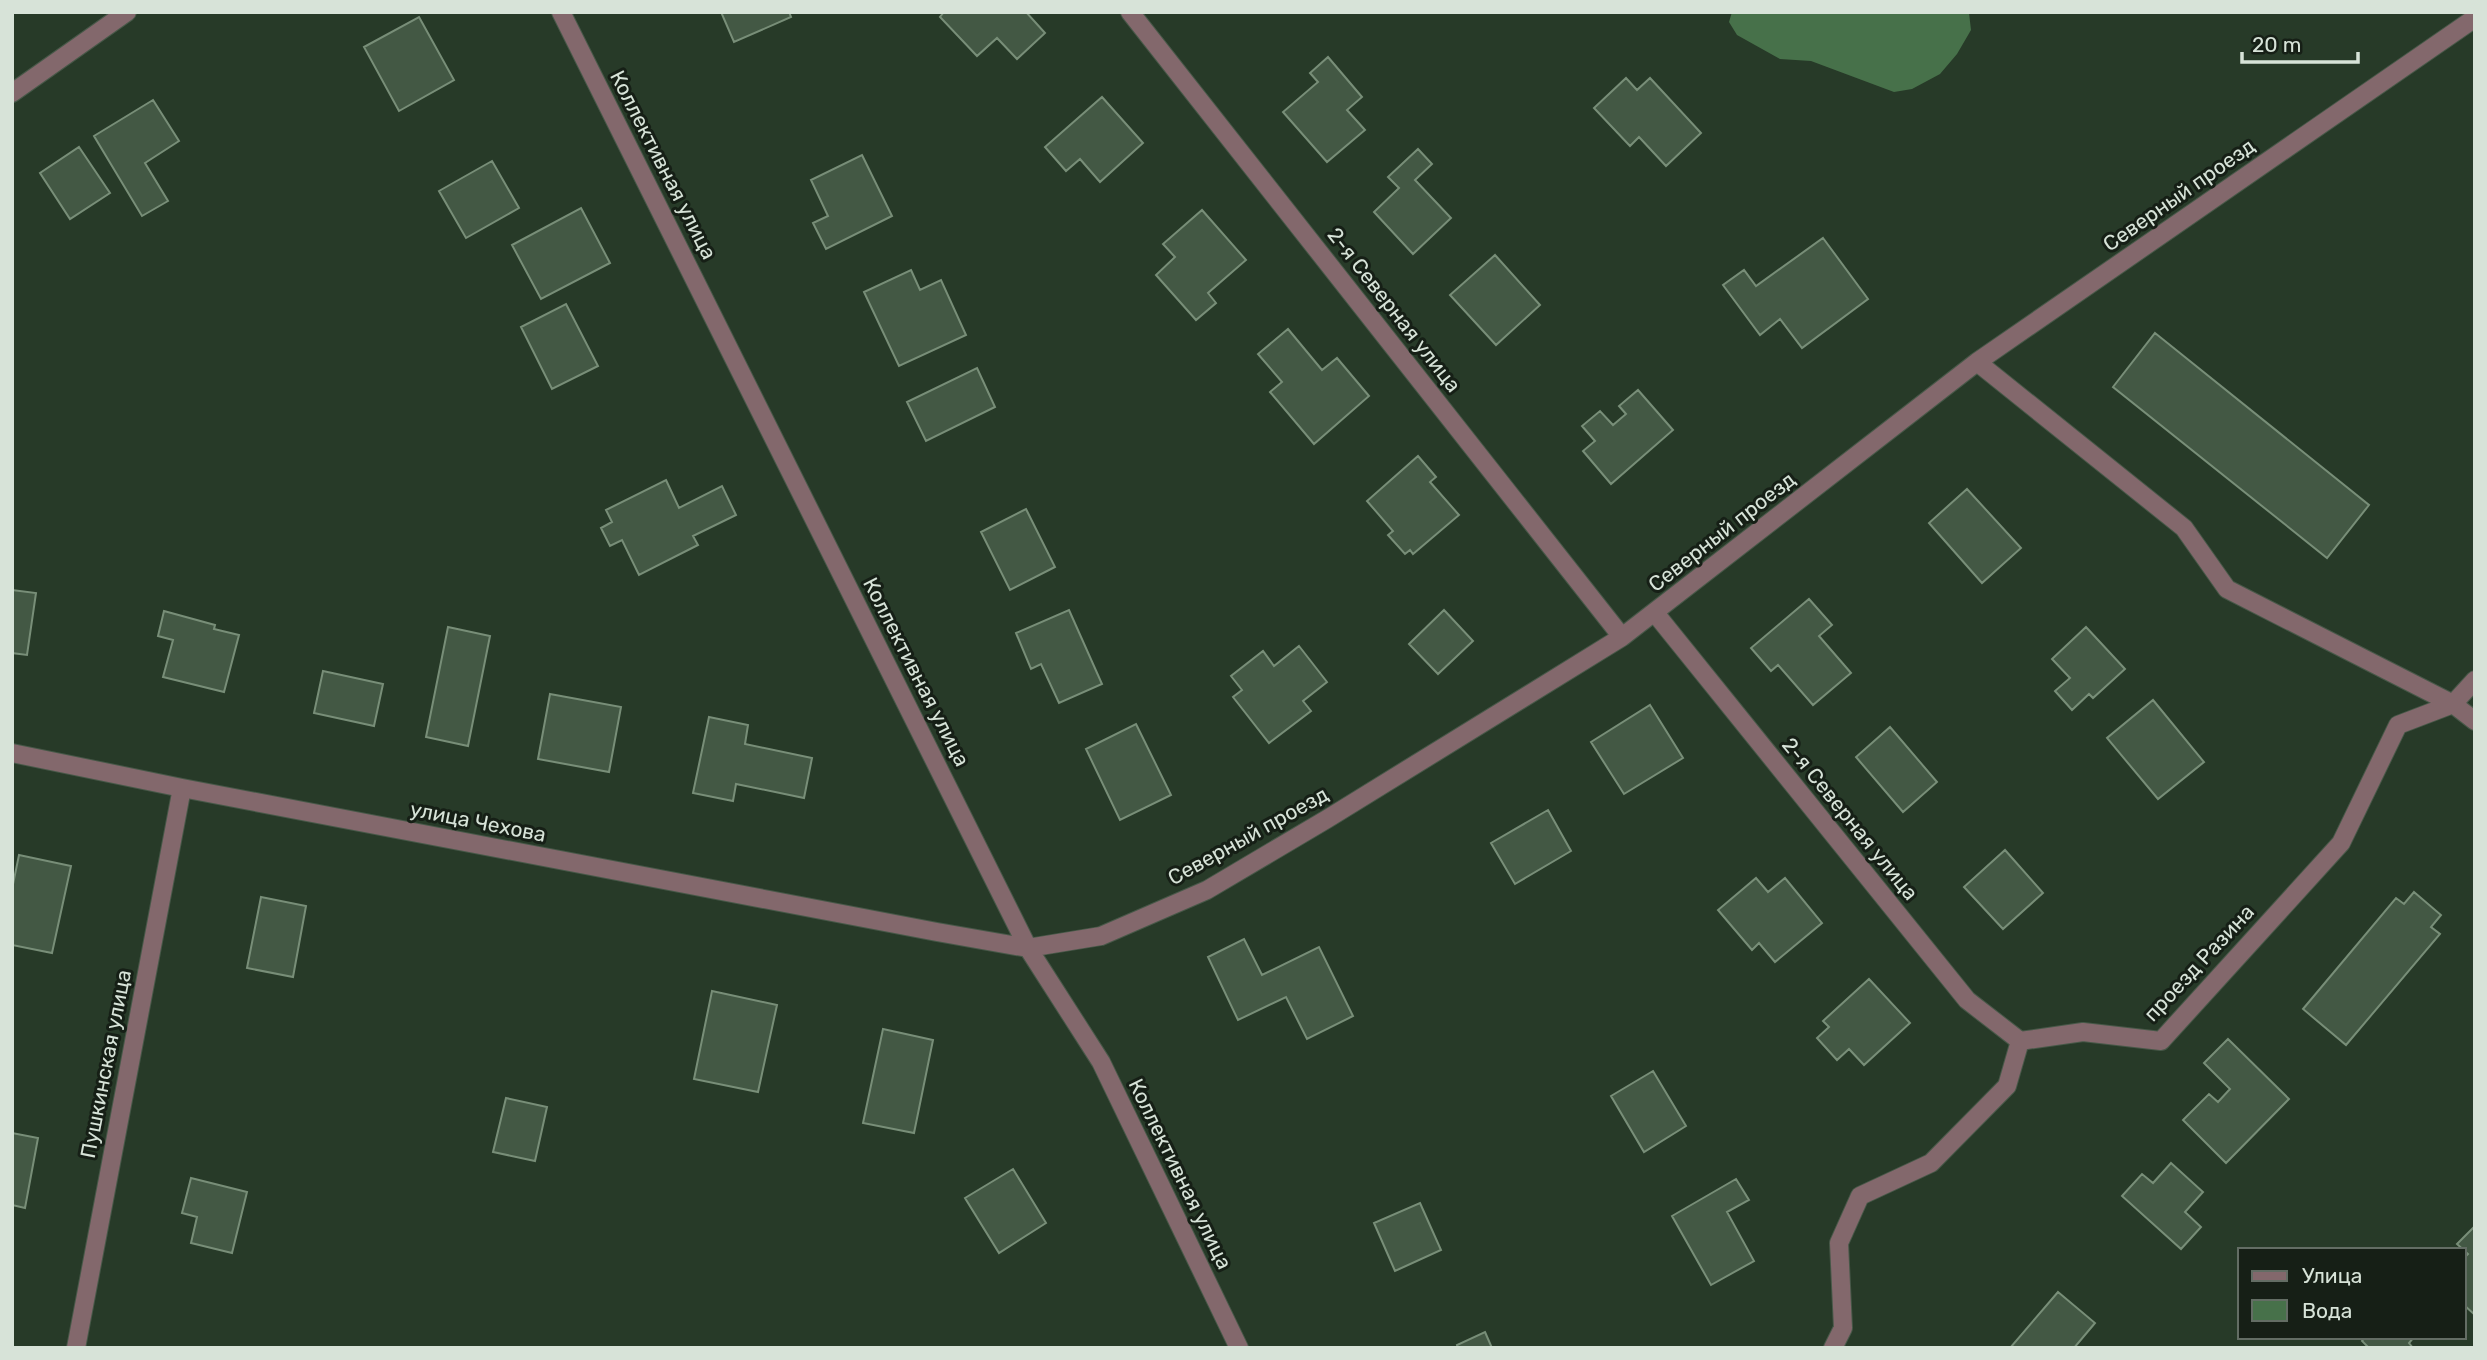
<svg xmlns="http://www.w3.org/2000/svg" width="2487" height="1360" font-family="Rubik,sans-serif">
<rect width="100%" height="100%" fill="#273a28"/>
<path fill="#47714a" d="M 1732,12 L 1965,12 L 1969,13 L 1971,30 L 1957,54 L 1940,74 L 1912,89 L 1894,92 L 1811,61 L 1780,59 L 1737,35 L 1729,22 Z"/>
<path fill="#435844" stroke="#788e78" stroke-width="2" d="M 721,12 L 789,12 L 791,17 L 734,42 Z
M 944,12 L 1026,12 L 1045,33 L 1017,59 L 997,38 L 977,56 L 940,17 Z
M 419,17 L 454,80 L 399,111 L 364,47 Z
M 1328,57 L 1362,97 L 1347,110 L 1365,130 L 1327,162 L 1283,112 L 1318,82 L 1310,73 Z
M 1626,78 L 1637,90 L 1650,78 L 1701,133 L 1666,166 L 1639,137 L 1630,146 L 1594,108 Z
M 1102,97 L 1143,143 L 1100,182 L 1080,159 L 1066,171 L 1045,147 Z
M 153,100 L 179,141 L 145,163 L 168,201 L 142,216 L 94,136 Z
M 79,147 L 110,193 L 70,219 L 40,173 Z
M 1418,149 L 1432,164 L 1415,180 L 1451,218 L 1413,254 L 1374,212 L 1399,188 L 1388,177 Z
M 862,155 L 892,216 L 826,249 L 813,223 L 828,216 L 811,180 Z
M 492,161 L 519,208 L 466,238 L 439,191 Z
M 581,208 L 610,263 L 541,299 L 512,245 Z
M 1202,210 L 1246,260 L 1208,293 L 1216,303 L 1196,320 L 1156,275 L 1175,257 L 1163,244 Z
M 1823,238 L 1868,299 L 1802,348 L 1780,319 L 1760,335 L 1723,285 L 1744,270 L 1756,286 Z
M 1495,255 L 1540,305 L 1496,345 L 1450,295 Z
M 911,270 L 920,290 L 941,280 L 966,335 L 899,366 L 864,292 Z
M 566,304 L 598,366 L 552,389 L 521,327 Z
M 1288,329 L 1322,370 L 1337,358 L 1369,396 L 1314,444 L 1270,392 L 1282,382 L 1258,354 Z
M 2155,333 L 2369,505 L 2327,558 L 2113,387 Z
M 977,368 L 995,407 L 926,441 L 907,402 Z
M 1638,390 L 1673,430 L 1611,484 L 1583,451 L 1595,441 L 1582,426 L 1600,411 L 1613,425 L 1626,414 L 1619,406 Z
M 1418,456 L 1436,477 L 1430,482 L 1459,515 L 1413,554 L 1410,550 L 1405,554 L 1388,535 L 1393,531 L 1367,501 Z
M 666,480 L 679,508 L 722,486 L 736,515 L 693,536 L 698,545 L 639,575 L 622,540 L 610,546 L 601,528 L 612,522 L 606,510 Z
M 1967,489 L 2021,548 L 1982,583 L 1929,523 Z
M 1026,509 L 1055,567 L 1010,590 L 981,532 Z
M 12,590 L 36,593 L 27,655 L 12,653 Z
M 1809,599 L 1832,625 L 1819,636 L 1851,673 L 1813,705 L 1778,665 L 1771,671 L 1751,648 Z
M 1069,610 L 1102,684 L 1059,703 L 1041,664 L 1031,669 L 1016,633 Z
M 1444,610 L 1473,641 L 1438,674 L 1409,644 Z
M 164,611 L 215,625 L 214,629 L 239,635 L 224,692 L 163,677 L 173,640 L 158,636 Z
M 448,627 L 490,636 L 468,746 L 426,737 Z
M 2086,627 L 2125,669 L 2093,698 L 2089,694 L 2072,710 L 2055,691 L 2070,678 L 2052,659 Z
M 1299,646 L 1327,682 L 1303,701 L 1311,711 L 1269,743 L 1233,697 L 1242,690 L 1231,676 L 1263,651 L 1274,666 Z
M 323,671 L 383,684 L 374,726 L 314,713 Z
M 550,694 L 621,707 L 609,772 L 538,759 Z
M 2153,700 L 2204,762 L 2158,799 L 2107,738 Z
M 1650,705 L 1683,758 L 1624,794 L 1591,742 Z
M 709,717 L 748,725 L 745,744 L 812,758 L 804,798 L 736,784 L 733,801 L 693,793 Z
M 1136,724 L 1171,795 L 1120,820 L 1086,749 Z
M 1890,727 L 1937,782 L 1903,812 L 1856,757 Z
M 1548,810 L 1571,851 L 1515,884 L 1491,843 Z
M 2005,850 L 2043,893 L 2003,929 L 1964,887 Z
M 19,855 L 71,866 L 52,953 L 12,945 L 12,889 Z
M 1756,878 L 1768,892 L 1785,878 L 1822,923 L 1775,962 L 1759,943 L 1752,950 L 1718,910 Z
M 2414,892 L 2441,915 L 2431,927 L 2440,934 L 2346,1045 L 2303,1009 L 2396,898 L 2404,904 Z
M 261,897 L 306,906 L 293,977 L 247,968 Z
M 1244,939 L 1262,975 L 1319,947 L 1353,1016 L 1307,1039 L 1286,997 L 1238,1020 L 1208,957 Z
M 1869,979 L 1910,1023 L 1864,1065 L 1849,1049 L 1837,1060 L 1817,1038 L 1829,1027 L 1823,1021 Z
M 712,991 L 777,1005 L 758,1092 L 694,1079 Z
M 883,1029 L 933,1040 L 914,1133 L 863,1123 Z
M 2228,1039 L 2289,1099 L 2226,1163 L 2183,1120 L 2209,1094 L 2218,1102 L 2230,1089 L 2204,1063 Z
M 1653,1071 L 1686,1126 L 1644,1152 L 1611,1096 Z
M 506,1098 L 547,1107 L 535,1161 L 493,1152 Z
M 12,1133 L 38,1138 L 25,1208 L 12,1205 Z
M 2171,1163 L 2203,1192 L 2185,1212 L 2201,1227 L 2181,1249 L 2122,1196 L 2142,1174 L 2153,1183 Z
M 1013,1169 L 1046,1223 L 999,1253 L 965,1198 Z
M 191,1178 L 247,1192 L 232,1253 L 191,1243 L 197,1217 L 182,1213 Z
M 1736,1179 L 1749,1200 L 1727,1212 L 1754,1261 L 1711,1285 L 1672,1216 Z
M 1420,1203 L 1441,1250 L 1395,1271 L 1374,1223 Z
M 2475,1226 L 2475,1315 L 2464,1305 L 2464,1258 L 2468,1254 L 2457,1244 Z
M 2058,1292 L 2095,1323 L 2074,1348 L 2010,1348 Z
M 1485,1332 L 1492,1348 L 1458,1348 L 1457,1345 Z
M 2365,1337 L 2414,1337 L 2409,1343 L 2413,1348 L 2369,1348 L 2362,1341 Z"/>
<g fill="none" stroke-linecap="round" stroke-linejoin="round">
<g stroke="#475848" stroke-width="20">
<path id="minor" d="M 561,12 L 1028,948 L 1101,1062 L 1239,1348
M 1130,12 L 1622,637
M 12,93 L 127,12
M 1977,362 L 2184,528 L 2227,589 L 2453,704 L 2475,721
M 1655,613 L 1967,1000 L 2020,1041
M 12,753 L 182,788 L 937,932 L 1028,948 L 1101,936 L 1207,890 L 1327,819 L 1622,637 L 1977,362 L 2475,18
M 76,1348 L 182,788
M 1833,1348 L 1843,1328 L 1839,1243 L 1860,1196 L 1931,1163 L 2007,1086 L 2020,1041 L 2083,1032 L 2161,1041 L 2341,843 L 2398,725 L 2453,704 L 2475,680"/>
</g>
<use href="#minor" stroke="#83686c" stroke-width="18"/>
</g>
<g text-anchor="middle" stroke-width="6" stroke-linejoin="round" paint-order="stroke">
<g font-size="21" fill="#d7e3d8" stroke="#161f16">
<text transform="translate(663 165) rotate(63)" y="7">Коллективная улица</text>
<text transform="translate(2179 195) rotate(-35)" y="7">Северный проезд</text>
<text transform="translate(1394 310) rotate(52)" y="7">2-я Северная улица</text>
<text transform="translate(1722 532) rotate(-38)" y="7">Северный проезд</text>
<text transform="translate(916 672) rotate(63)" y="7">Коллективная улица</text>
<text transform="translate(1850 819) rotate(51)" y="7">2-я Северная улица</text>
<text transform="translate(478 822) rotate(11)" y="7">улица Чехова</text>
<text transform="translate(1248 836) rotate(-29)" y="7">Северный проезд</text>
<text transform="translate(2199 963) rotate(-47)" y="7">проезд Разина</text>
<text transform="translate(106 1064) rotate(-79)" y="7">Пушкинская улица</text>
<text transform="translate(1180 1174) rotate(64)" y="7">Коллективная улица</text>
</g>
</g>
<rect width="2487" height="1360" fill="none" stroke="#d7e3d8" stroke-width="28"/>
<rect x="2238" y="1248" width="228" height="91" fill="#161f16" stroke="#636d64" stroke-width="2"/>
<rect x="2252" y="1271" width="35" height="10" fill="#83686c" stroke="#636d64" stroke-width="2"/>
<text x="2302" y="1283" font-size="21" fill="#d7e3d8">Улица</text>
<rect x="2252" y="1300" width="35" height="21" fill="#47714a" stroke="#636d64" stroke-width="2"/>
<text x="2302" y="1318" font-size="21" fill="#d7e3d8">Вода</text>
<path d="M2242 52v10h116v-10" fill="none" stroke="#d7e3d8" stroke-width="3.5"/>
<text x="2252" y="52" font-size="21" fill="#d7e3d8" stroke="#161f16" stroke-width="5" paint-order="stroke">20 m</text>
</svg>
